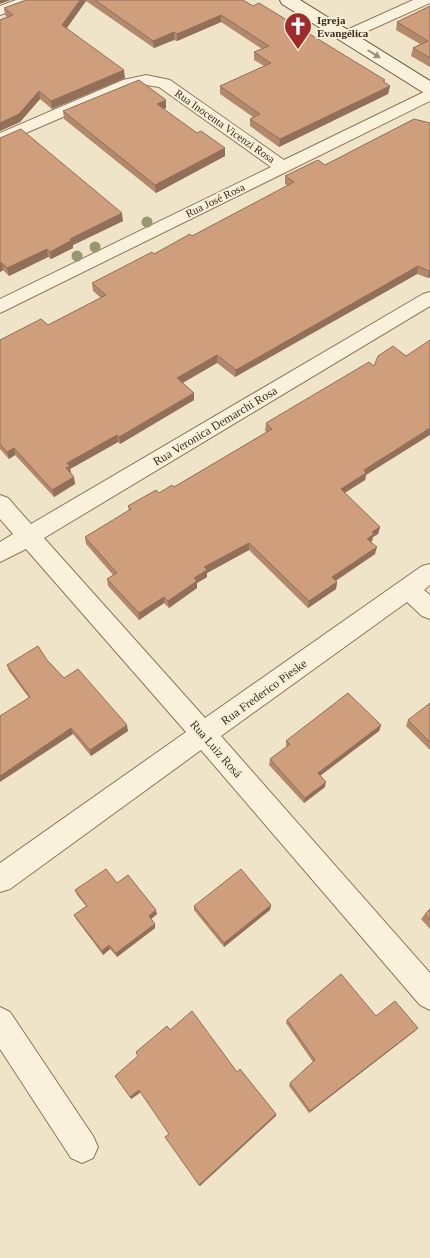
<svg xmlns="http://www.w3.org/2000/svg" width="430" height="1258" font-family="'Times New Roman',serif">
<rect width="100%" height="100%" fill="#f0e4c8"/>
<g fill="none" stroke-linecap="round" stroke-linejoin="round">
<g stroke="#8d765c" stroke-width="2">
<path id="minor" d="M 16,0 L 37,0 L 35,3 L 0,15 L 0,6 Z
M 413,0 L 430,0 L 430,3 L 350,39 L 340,39 L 338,36 L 340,33 Z
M 146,75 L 170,80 L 284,160 L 424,92 L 430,90 L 430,101 L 0,313 L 0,299 L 271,167 L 159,87 L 146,85 L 133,87 L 0,144 L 0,133 L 123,80 Z
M 430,292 L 430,306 L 44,538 L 205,718 L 422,566 L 430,564 L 430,585 L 424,590 L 430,595 L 430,619 L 422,616 L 407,602 L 221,736 L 430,973 L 430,1010 L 420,1005 L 201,750 L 10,889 L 0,892 L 0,863 L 186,732 L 26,549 L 0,562 L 0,542 L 13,534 L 0,519 L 0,495 L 8,498 L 31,524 L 423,294 Z
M 0,1007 L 10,1012 L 93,1136 L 98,1147 L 93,1158 L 82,1163 L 71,1158 L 0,1049 Z"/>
</g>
<g stroke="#6f573f" stroke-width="2">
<path id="secondary" d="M 280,0 L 300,0 L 430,81 L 430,94 L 424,93 L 282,4 Z"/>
</g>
<use href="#minor" fill="#faf1dc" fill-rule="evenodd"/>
<use href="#secondary" fill="#faf1dc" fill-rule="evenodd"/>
</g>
<g fill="#96986f">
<circle cx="147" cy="222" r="5.5"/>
<circle cx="95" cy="247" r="5.5"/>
<circle cx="77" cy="256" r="5.5"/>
</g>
<path fill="#b2896c" d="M 26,0 L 243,0 L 390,86 L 388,94 L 279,147 L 250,126 L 250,119 L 253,117 L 220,94 L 220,86 L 264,66 L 254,60 L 254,52 L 262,49 L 221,22 L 177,41 L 174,40 L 154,48 L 86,1 L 67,28 L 125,78 L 52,109 L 40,99 L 20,122 L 0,131 L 0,20 L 7,17 L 5,15 L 4,8 Z
M 430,6 L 430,67 L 411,56 L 413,48 L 420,44 L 396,30 L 397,22 Z
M 166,108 L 163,109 L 197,133 L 225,148 L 225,156 L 156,193 L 64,119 L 63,111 Z
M 414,119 L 430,277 L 428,278 L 417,274 L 235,377 L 217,363 L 183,383 L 194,393 L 194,400 L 120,444 L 118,442 L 70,469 L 71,473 L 75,484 L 54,497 L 15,455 L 9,459 L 0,449 L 0,340 L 48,325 L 101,298 L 93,291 L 92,283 L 192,236 L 288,186 L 285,184 L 285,176 L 325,165 Z
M 0,138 L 123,221 L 73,245 L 73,248 L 51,259 L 48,257 L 9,276 L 3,270 L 0,272 Z
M 266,423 L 366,475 L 365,480 L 345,493 L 380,527 L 378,534 L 373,537 L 372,541 L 371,542 L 375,554 L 336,581 L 337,582 L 336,589 L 308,608 L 249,550 L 207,573 L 207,577 L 197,583 L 197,588 L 169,608 L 164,603 L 139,620 L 108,586 L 107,579 L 113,575 L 86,544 L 85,537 L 129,511 L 128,506 L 174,487 L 267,432 L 265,431 Z
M 47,660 L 64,678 L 128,731 L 91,756 L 73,734 L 29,698 L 9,671 L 7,665 Z
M 430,703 L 430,750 L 406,726 L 408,720 Z
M 381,725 L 379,731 L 320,776 L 325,787 L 304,803 L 269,765 L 270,759 L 286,747 L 286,741 Z
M 117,883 L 157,914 L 151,919 L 155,928 L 117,957 L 110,949 L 103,955 L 76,919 L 74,915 L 86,906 L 77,895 L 75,890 Z
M 271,905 L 270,910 L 224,947 L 194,910 L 194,906 Z
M 430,909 L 430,929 L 421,919 L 425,914 Z
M 376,1016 L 415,1031 L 309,1113 L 289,1086 L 290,1083 L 313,1062 L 286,1023 L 287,1020 Z"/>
<path fill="#916f58" d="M 0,0 L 11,0 L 0,4 Z
M 80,0 L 86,0 L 86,1 L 63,33 L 62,25 Z
M 221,15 L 221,22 L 177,41 L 177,34 Z
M 174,32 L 174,40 L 154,48 L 153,41 Z
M 124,70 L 125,78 L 52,109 L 51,101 Z
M 390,86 L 388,94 L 279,147 L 280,139 Z
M 39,91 L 40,99 L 20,122 L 0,131 L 0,123 Z
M 166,100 L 166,108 L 157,112 L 157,104 Z
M 225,148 L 225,156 L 156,193 L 155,185 Z
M 122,213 L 123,221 L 73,245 L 73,248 L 51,259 L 50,252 L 70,239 Z
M 47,249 L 48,257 L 9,276 L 7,268 Z
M 0,263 L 2,263 L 3,270 L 0,272 Z
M 418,266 L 417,274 L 235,377 L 236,370 Z
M 430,270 L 430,277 L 428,278 L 429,271 Z
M 217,355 L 217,363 L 178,385 L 177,378 Z
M 194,393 L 194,400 L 120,444 L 119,437 Z
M 430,428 L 430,435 L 366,475 L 365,480 L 339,496 L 341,489 L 364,470 Z
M 117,435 L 118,442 L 70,469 L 71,473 L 67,475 L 66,468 L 67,463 Z
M 14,448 L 15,455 L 9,459 L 7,452 Z
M 74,477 L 75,484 L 54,497 L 52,490 Z
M 380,527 L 378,534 L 373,537 L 372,541 L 366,546 L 367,539 L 372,532 Z
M 249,543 L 249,550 L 207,573 L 207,577 L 197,583 L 197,588 L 169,608 L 168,601 L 194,578 L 204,567 Z
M 377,547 L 375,554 L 330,584 L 332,577 Z
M 337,582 L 336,589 L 308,608 L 309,601 Z
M 164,597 L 164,603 L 139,620 L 139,613 Z
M 127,725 L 128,731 L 91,756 L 90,750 Z
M 381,725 L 379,731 L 317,778 L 318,773 Z
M 71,728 L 73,734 L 0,782 L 0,776 Z
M 326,782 L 325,787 L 304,803 L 305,798 Z
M 271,905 L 270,910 L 224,947 L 224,943 Z
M 156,910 L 157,914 L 150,920 L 149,916 Z
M 155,924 L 155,928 L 117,957 L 116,953 Z
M 109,945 L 110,949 L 103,955 L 102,951 Z
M 418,1028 L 415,1031 L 309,1113 L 310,1111 Z
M 139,1090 L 140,1093 L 131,1099 L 130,1097 Z
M 276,1114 L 276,1116 L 200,1186 L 199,1185 Z"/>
<path fill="#cf9f7d" stroke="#916f58" d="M 26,0 L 80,0 L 62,25 L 124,70 L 51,101 L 39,91 L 19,114 L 0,123 L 0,20 L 13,15 L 4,8 Z
M 95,0 L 243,0 L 253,6 L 259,3 L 385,80 L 383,81 L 390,86 L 280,139 L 250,119 L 260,114 L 220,86 L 271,63 L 254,52 L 269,46 L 221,15 L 177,34 L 174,32 L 153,41 Z
M 430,6 L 430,58 L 413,48 L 428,41 L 397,22 Z
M 139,80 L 166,100 L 157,104 L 197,133 L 201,131 L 225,148 L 155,185 L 63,111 Z
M 414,119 L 430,123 L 430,270 L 429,271 L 418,266 L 236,370 L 217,355 L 177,378 L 194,393 L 119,437 L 117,435 L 67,463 L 70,466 L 66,468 L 74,477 L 52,490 L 14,448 L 7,452 L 0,444 L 0,340 L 41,319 L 48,325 L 106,295 L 92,283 L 152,252 L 154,254 L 190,234 L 192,236 L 294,182 L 285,176 L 318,160 L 325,165 Z
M 21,129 L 122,213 L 70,239 L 72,240 L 50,252 L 47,249 L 7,268 L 2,263 L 0,263 L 0,138 Z
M 430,340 L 430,428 L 364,470 L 366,473 L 341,489 L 380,527 L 372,532 L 374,534 L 367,539 L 377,547 L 332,577 L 337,582 L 309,601 L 249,543 L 204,567 L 207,570 L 194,578 L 197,581 L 168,601 L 164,597 L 139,613 L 107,579 L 117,573 L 85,537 L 131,509 L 128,506 L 156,490 L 159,493 L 172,485 L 174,487 L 272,429 L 266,423 L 369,362 L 374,366 L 378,356 L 393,346 L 406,356 Z
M 38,646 L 47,660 L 64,678 L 78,669 L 127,725 L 90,750 L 71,728 L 0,776 L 0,716 L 30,697 L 7,665 Z
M 348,693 L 381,725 L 318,773 L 326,782 L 305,798 L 270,759 L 290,744 L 286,741 Z
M 430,703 L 430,742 L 408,720 Z
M 106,869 L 117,883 L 128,875 L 156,910 L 149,916 L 155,924 L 116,953 L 109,945 L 102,951 L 74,915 L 87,906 L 75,890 Z
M 241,869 L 271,905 L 224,943 L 194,906 Z
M 430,909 L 430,920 L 425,914 Z
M 341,974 L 376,1016 L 395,1001 L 418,1028 L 310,1111 L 290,1083 L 315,1060 L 287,1020 Z
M 192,1011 L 237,1072 L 240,1069 L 276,1114 L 199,1185 L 165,1137 L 169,1134 L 139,1090 L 130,1097 L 115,1076 L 138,1056 L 136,1052 L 167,1026 L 170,1030 Z"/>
<defs><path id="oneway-solid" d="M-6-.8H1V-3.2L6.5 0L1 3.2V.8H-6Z" transform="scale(1.25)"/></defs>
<use fill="#9c907e" href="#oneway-solid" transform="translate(374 54) rotate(32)"/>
<defs>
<g id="church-pin" transform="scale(1.4375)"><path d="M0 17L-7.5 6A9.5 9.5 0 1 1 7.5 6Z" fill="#9e2a2b" stroke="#f7eed8"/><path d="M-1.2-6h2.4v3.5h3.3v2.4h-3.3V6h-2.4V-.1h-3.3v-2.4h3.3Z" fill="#fff"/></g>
</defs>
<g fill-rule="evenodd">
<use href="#church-pin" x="298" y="26"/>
</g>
<g text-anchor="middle" stroke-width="4" stroke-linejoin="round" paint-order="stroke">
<g font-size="11" font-weight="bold" fill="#3d2e20" stroke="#f7eed8" text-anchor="start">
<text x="317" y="24">Igreja<tspan x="317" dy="13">Evangélica</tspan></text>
</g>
<g font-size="11" fill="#3d2e20" stroke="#f7eed8">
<text transform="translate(225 126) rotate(35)" y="4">Rua Inocenta Vicenzi Rosa</text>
<text transform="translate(215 200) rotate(-26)" y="4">Rua José Rosa</text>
</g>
<g font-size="12" fill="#3d2e20" stroke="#f7eed8">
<text transform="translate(215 426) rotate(-31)" y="4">Rua Veronica Demarchi Rosa</text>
<text transform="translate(264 692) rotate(-36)" y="4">Rua Frederico Pieske</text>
<text transform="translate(216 749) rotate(49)" y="4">Rua Luiz Rosá</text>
</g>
</g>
</svg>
